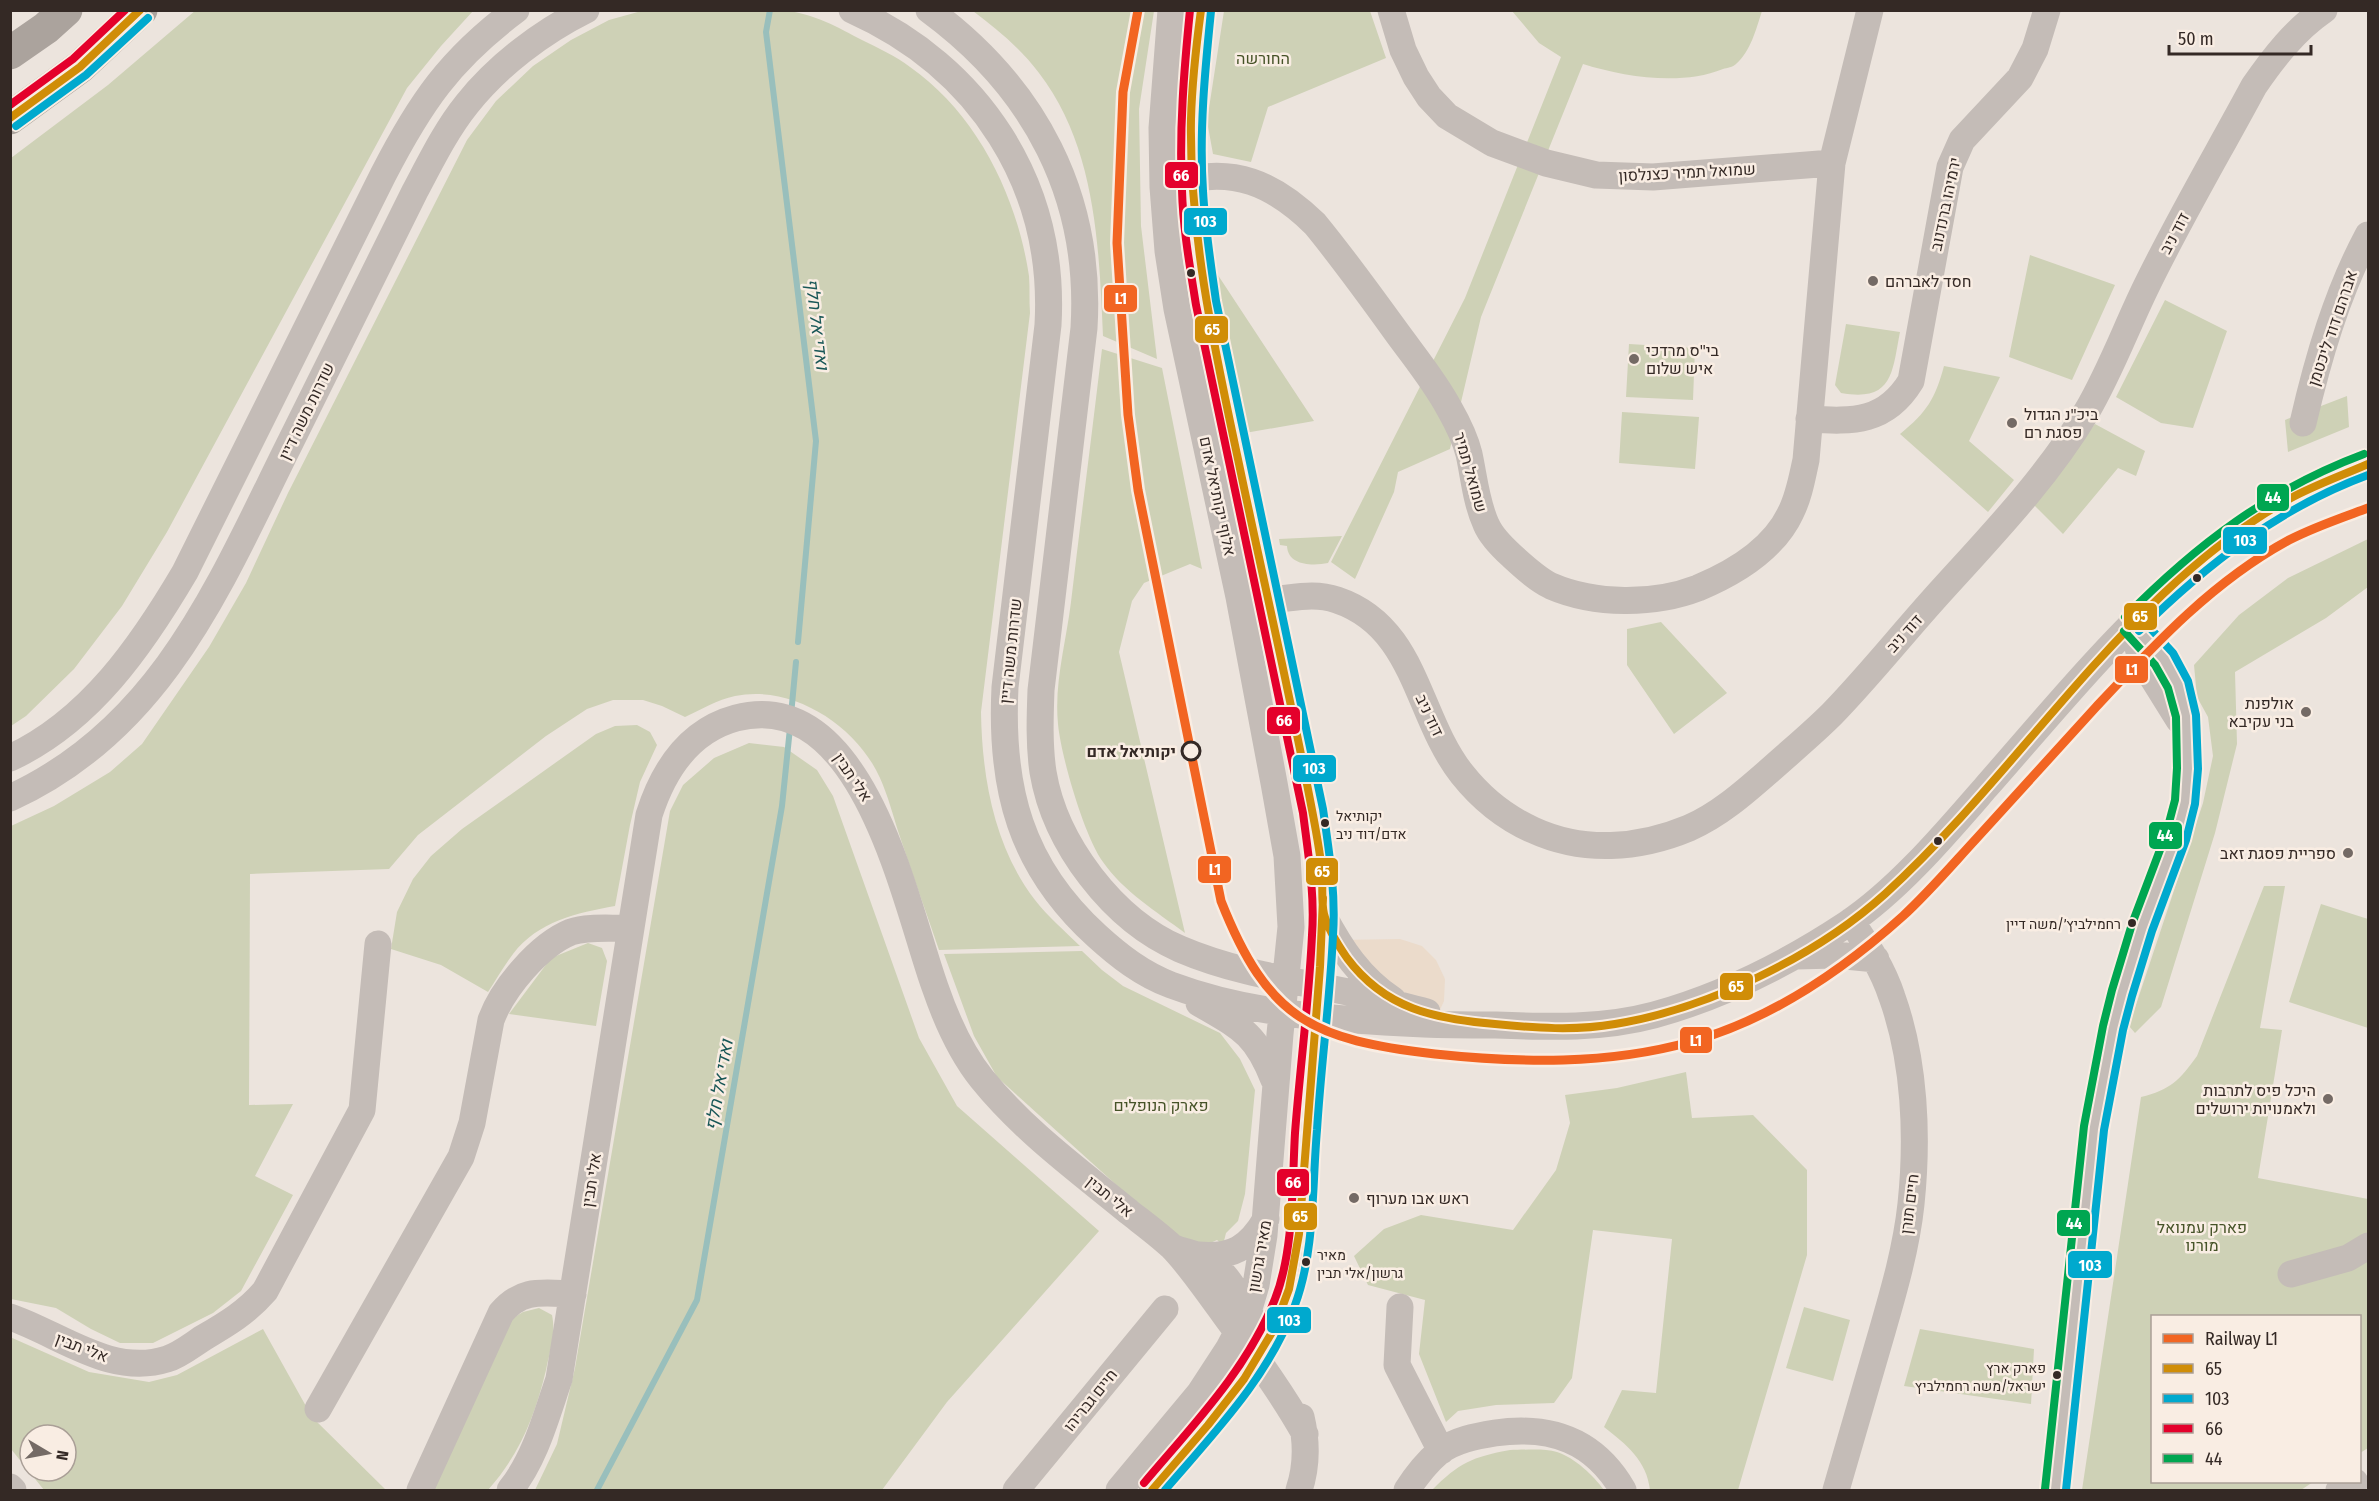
<svg xmlns="http://www.w3.org/2000/svg" width="2379" height="1501" font-family="'Fira Sans Condensed',Heebo,sans-serif">
<rect width="100%" height="100%" fill="#ece4dd"/>
<path fill="#ced1b6" fill-rule="evenodd" d="M 196,10 L 473,11 L 441,46 L 407,88 L 167,532 L 122,606 L 74,669 L 26,716 L 11,726 L 11,158 L 108,85 Z
M 645,10 L 786,11 C 813,13 839,28 862,40 C 878,48 896,56 910,67 C 977,114 1017,196 1029,276 C 1030,288 1029,301 1030,313 L 981,712 C 982,777 994,847 1035,900 C 1048,917 1065,931 1080,946 L 939,950 C 926,912 912,873 899,834 C 893,815 888,796 880,778 C 857,726 793,684 735,696 C 717,700 702,709 685,717 L 662,706 L 643,700 L 613,700 L 587,709 L 546,736 L 418,835 L 389,869 L 250,874 L 249,1105 L 293,1104 L 255,1176 L 293,1195 L 241,1291 L 213,1313 L 153,1343 L 120,1343 L 91,1329 L 56,1308 L 11,1299 L 11,826 L 54,806 L 110,772 L 142,744 L 209,647 L 246,583 L 288,493 L 467,140 L 496,101 L 533,66 L 571,40 L 609,20 Z
M 973,11 L 1154,11 L 1139,109 L 1141,226 L 1157,359 L 1103,336 C 1099,247 1096,147 1039,73 C 1021,49 997,29 973,11 Z
M 1224,11 L 1370,11 L 1386,58 L 1268,107 L 1251,162 L 1213,154 L 1207,121 Z
M 1512,11 L 1762,11 C 1756,29 1751,51 1736,64 C 1733,67 1727,68 1723,69 C 1681,86 1625,77 1583,64 L 1481,317 L 1450,449 L 1398,472 L 1394,492 L 1355,579 L 1331,562 L 1465,298 L 1561,57 L 1539,43 Z
M 2030,255 L 2115,285 L 2072,380 L 2009,357 Z
M 1210,263 L 1314,421 L 1245,433 Z
M 2165,300 L 2227,331 L 2193,428 L 2161,423 L 2116,397 Z
M 1846,324 L 1900,332 C 1892,373 1893,402 1841,393 L 1835,385 Z
M 1629,344 L 1695,348 L 1693,400 L 1626,397 Z
M 1102,349 L 1162,368 L 1202,569 L 1190,564 L 1144,583 L 1132,601 L 1119,652 L 1185,933 C 1157,912 1123,891 1103,862 C 1084,836 1061,756 1058,724 C 1054,683 1066,643 1071,602 C 1081,518 1092,433 1102,349 Z
M 1944,366 L 2000,377 L 1969,441 L 2014,480 L 1988,512 L 1900,434 C 1927,412 1935,399 1944,366 Z
M 2347,396 L 2349,427 L 2288,452 L 2285,420 Z
M 1622,412 L 1699,417 L 1695,469 L 1619,463 Z
M 2095,424 L 2145,451 L 2136,476 L 2118,468 L 2063,534 L 2032,503 Z
M 1342,536 L 1328,563 C 1313,566 1288,566 1287,546 L 1280,545 L 1279,539 Z
M 2368,539 L 2368,587 L 2326,618 L 2235,672 L 2237,744 L 2215,833 L 2161,1007 L 2135,1033 L 2129,1026 L 2203,803 L 2213,756 L 2208,717 L 2197,697 L 2194,665 L 2239,615 L 2288,578 Z
M 1661,622 L 1727,693 L 1674,734 L 1627,665 L 1627,629 Z
M 637,725 L 650,732 L 657,745 L 640,782 L 630,825 L 615,906 C 577,913 538,921 513,954 C 504,966 496,980 488,992 L 441,965 L 391,949 L 397,912 L 413,879 L 431,856 L 462,829 L 596,734 L 615,726 Z
M 749,743 L 784,747 L 817,770 L 833,796 L 919,1038 L 957,1106 L 1099,1231 L 947,1402 L 882,1490 L 535,1490 L 557,1444 L 575,1368 L 670,811 L 683,785 L 714,758 Z
M 2264,886 L 2285,886 L 2260,1028 L 2282,1030 L 2258,1178 L 2368,1199 L 2368,1448 L 2360,1453 L 2360,1316 L 2152,1316 L 2152,1482 L 2313,1482 L 2301,1490 L 2082,1490 L 2141,1097 C 2170,1090 2180,1080 2197,1056 Z
M 2321,904 L 2368,919 L 2368,1028 L 2289,1002 Z
M 588,943 L 602,948 L 607,961 L 596,1026 L 509,1014 L 551,958 Z
M 1082,951 L 1102,970 L 1123,986 L 1220,1033 L 1240,1059 L 1255,1090 L 1245,1194 L 1238,1221 L 1226,1233 L 1223,1245 L 1217,1240 C 1199,1250 1180,1236 1164,1228 L 997,1077 L 974,1036 L 944,954 Z
M 1686,1072 L 1692,1118 L 1753,1115 L 1807,1170 L 1807,1255 L 1738,1490 L 1650,1490 C 1647,1461 1626,1444 1604,1427 L 1622,1390 L 1656,1393 L 1672,1239 L 1593,1230 L 1572,1378 L 1554,1403 L 1496,1405 L 1458,1411 L 1446,1422 L 1419,1354 L 1425,1300 L 1368,1285 L 1354,1256 L 1384,1229 L 1421,1215 L 1513,1230 L 1556,1170 L 1570,1123 L 1565,1095 L 1617,1088 Z
M 1804,1307 L 1850,1320 L 1833,1381 L 1786,1368 Z
M 539,1308 L 552,1315 C 556,1335 550,1350 546,1370 C 535,1416 520,1454 488,1490 L 430,1490 L 508,1321 L 523,1312 Z
M 263,1329 L 312,1417 L 386,1490 L 44,1490 L 11,1449 L 10,1337 L 89,1372 L 149,1382 L 177,1375 ZM 30,1435 L 66,1435 L 66,1471 L 30,1471 Z
M 1920,1329 L 2034,1349 L 2031,1404 L 1904,1386 Z
M 1510,1450 C 1524,1450 1544,1448 1557,1452 C 1575,1458 1593,1475 1604,1490 L 1432,1490 C 1459,1463 1472,1457 1510,1450 Z"/>
<path fill="#ebdbcb" d="M 1400,939 L 1422,946 L 1436,960 L 1445,979 L 1444,1001 L 1438,1014 L 1401,1006 L 1337,940 Z"/>
<g fill="none" stroke-linecap="round" stroke-linejoin="round">
<path stroke="#99bfbc" stroke-width="6" d="M 770,10 L 766,32 L 816,441 L 798,642
M 791,715 L 796,662
M 597,1490 L 697,1300 L 782,806 L 790,728"/>
<path stroke="#c4bcb7" stroke-width="27" d="M 852,10 C 979,67 1056,184 1048,325 L 1005,687 C 1000,788 1020,866 1097,936 C 1119,956 1142,974 1171,985 C 1251,1015 1339,1020 1424,1024 C 1448,1025 1472,1025 1495,1025 C 1550,1027 1602,1029 1654,1015 C 1723,996 1788,963 1847,924 C 1898,890 1946,833 1986,787 C 2096,662 2205,520 2368,464
M 929,10 C 1035,88 1092,196 1084,328 L 1041,690 C 1040,717 1039,745 1043,772 C 1055,844 1113,920 1180,949 C 1231,971 1289,980 1343,991 C 1371,997 1399,1005 1427,1012
M 1391,10 L 1403,50 L 1416,77 L 1429,97 L 1447,116 L 1492,143 L 1546,163 L 1596,175 L 1653,177 L 1832,163
M 1175,183 C 1233,165 1274,184 1315,224 C 1343,258 1369,294 1395,330 C 1413,355 1434,380 1449,408 C 1457,422 1465,438 1469,454 C 1474,477 1476,502 1486,524 C 1491,536 1502,547 1512,556 C 1524,567 1537,579 1551,586 C 1595,605 1654,605 1698,588 C 1734,573 1774,549 1791,512 C 1799,496 1802,478 1806,460 L 1832,163 L 1870,10
M 1809,419 C 1854,422 1886,422 1911,381 L 1950,167 L 1962,140 L 2020,78 L 2035,49 L 2047,10
M 2303,423 C 2318,358 2337,293 2368,235
M 1239,597 C 1249,598 1260,601 1270,600 C 1294,598 1314,592 1337,600 C 1417,627 1416,716 1462,774 C 1481,798 1506,818 1533,830 C 1583,853 1639,849 1689,828 C 1719,815 1745,792 1769,771 C 1790,752 1812,734 1832,714 C 1867,678 1899,638 1933,600 C 1987,540 2045,481 2087,411 C 2110,372 2126,328 2146,287 C 2179,219 2218,153 2254,86 C 2274,57 2295,30 2324,10
M 2134,632 L 2141,659 L 2179,720
M 10,758 C 90,721 142,645 185,572 L 383,175 C 420,103 450,59 516,10
M 10,798 C 161,729 219,586 288,447 C 330,362 373,276 415,191 C 431,161 446,130 467,104 C 498,65 542,32 586,10
M 1323,915 C 1341,949 1360,978 1393,1000
M 1796,956 L 1835,955 L 1876,959
M 1199,1003 C 1240,1027 1256,1033 1274,1080
M 1172,1247 C 1183,1252 1194,1253 1204,1258 C 1226,1269 1241,1301 1254,1321
M 1198,1255 C 1232,1258 1249,1248 1266,1219
M 2291,1274 L 2348,1258 L 2368,1246
M 1400,1307 L 1397,1365 L 1441,1451
M 10,1317 C 60,1334 111,1377 167,1359 C 180,1355 192,1345 203,1338 C 227,1324 247,1312 265,1291 L 362,1110 L 378,944
M 318,1409 L 461,1157 L 472,1123 L 491,1020 C 503,988 539,945 571,932 C 589,926 612,929 631,928
M 10,1487 L 13,1490
M 420,1490 L 501,1313 C 522,1288 542,1293 573,1294
M 510,1490 C 535,1459 546,1417 559,1379 L 649,815 C 663,771 688,731 736,718 C 864,685 905,904 935,987 C 946,1019 961,1053 982,1079 C 1024,1131 1078,1170 1129,1212 C 1143,1223 1158,1234 1171,1246 C 1190,1265 1206,1290 1222,1311 C 1251,1351 1281,1391 1305,1434
M 1016,1490 L 1165,1309
M 1119,1490 L 1199,1394 L 1229,1348 L 1248,1312 L 1256,1285 L 1264,1235 L 1280,1034 L 1291,927 L 1287,856 L 1274,783 L 1239,597 L 1177,309 L 1168,251 L 1163,187 L 1162,128 L 1171,10
M 1152,1490 L 1230,1397 L 1267,1342 L 1285,1302 L 1293,1274 L 1299,1228 L 1312,1047 L 1323,934 L 1322,884 L 1313,811 L 1267,600 L 1206,303 L 1198,247 L 1192,191 L 1192,129 L 1196,54 L 1201,10
M 1299,1490 C 1307,1466 1307,1442 1301,1417
M 1407,1490 C 1416,1476 1426,1463 1439,1452 C 1455,1440 1476,1436 1495,1433 C 1551,1425 1594,1440 1623,1490
M 1836,1490 C 1850,1441 1865,1391 1879,1342 C 1892,1297 1906,1251 1911,1204 C 1918,1137 1915,1061 1892,997 C 1883,969 1867,945 1851,921
M 2055,1490 L 2094,1128 L 2113,1028 L 2122,993 L 2142,928 L 2176,837 L 2185,802 L 2188,768 L 2186,716 L 2178,684 L 2164,659 L 2132,624
M 2339,1490 L 2355,1482"/>
<path stroke="#aba39d" stroke-width="33" d="M 10,53 L 46,28 L 66,10
M 10,118 L 80,67 L 141,10"/>
<g stroke="#f9ede3" stroke-width="12">
<path id="bus-1" d="M 1201,10 C 1196,47 1192,82 1191,119 C 1189,235 1215,351 1239,464 C 1263,579 1290,694 1312,810 C 1316,831 1320,851 1322,872 C 1323,886 1321,901 1324,914 C 1328,930 1338,945 1347,958 C 1385,1009 1435,1019 1495,1024 C 1534,1028 1576,1031 1615,1024 C 1707,1009 1815,957 1885,894 C 1985,803 2063,689 2162,595 C 2200,559 2244,524 2291,498 C 2315,485 2343,475 2368,464
M 10,118 L 80,67 L 140,10
M 1152,1490 L 1208,1425 L 1244,1379 L 1274,1329 L 1289,1289 L 1299,1234 L 1320,967 L 1323,898"/>
</g>
<g stroke="#f9ede3" stroke-width="12">
<path id="bus-2" d="M 16,126 L 86,75 L 148,18
M 2139,631 C 2207,564 2279,508 2368,475
M 1165,1490 C 1213,1434 1269,1377 1295,1305 C 1315,1251 1312,1187 1317,1130 C 1321,1065 1330,1000 1333,935 C 1336,893 1329,851 1323,809 L 1216,301 C 1211,265 1205,228 1203,191 C 1199,132 1205,70 1211,11
M 2066,1490 L 2104,1130 L 2123,1030 L 2132,996 L 2152,931 L 2186,840 L 2195,804 L 2198,769 L 2196,715 L 2188,681 L 2173,653 L 2140,617"/>
</g>
<g stroke="#f9ede3" stroke-width="12">
<path id="bus-3" d="M 10,105 L 73,59 L 125,10
M 1144,1483 C 1192,1426 1247,1370 1275,1299 C 1294,1251 1292,1186 1295,1133 C 1300,1067 1309,1001 1312,935 C 1315,894 1308,853 1303,813 L 1196,305 C 1190,267 1183,229 1182,190 C 1179,131 1184,70 1190,10"/>
</g>
<g stroke="#f9ede3" stroke-width="12">
<path id="bus-4" d="M 2125,617 C 2196,545 2268,490 2364,454
M 2045,1489 L 2084,1126 L 2103,1026 L 2112,990 L 2132,924 L 2166,834 L 2175,800 L 2177,768 L 2176,717 L 2168,688 L 2155,665 L 2124,631"/>
</g>
<use href="#bus-1" stroke="#d08d07" stroke-width="8"/>
<use href="#bus-2" stroke="#00a9ce" stroke-width="8"/>
<use href="#bus-3" stroke="#e4002b" stroke-width="8"/>
<use href="#bus-4" stroke="#00a651" stroke-width="8"/>
<g stroke="#f9ede3" stroke-width="14">
<path id="rail-1" d="M 1138,10 L 1123,92 L 1117,243 L 1128,415 L 1138,490 L 1221,901 C 1268,1020 1313,1040 1435,1054 C 1520,1063 1607,1065 1690,1042 C 1769,1020 1842,971 1903,916 C 1929,892 1952,865 1976,839 C 2016,795 2056,751 2096,707 C 2154,645 2213,581 2289,540 C 2314,527 2341,518 2368,508"/>
</g>
<use href="#rail-1" stroke="#f26522" stroke-width="9"/>
</g>
<g fill="#342925" stroke="#f9ede3" stroke-width="2">
<circle cx="1191" cy="273" r="5"/>
<circle cx="2197" cy="578" r="5"/>
<circle cx="1325" cy="823" r="5"/>
<circle cx="1938" cy="841" r="5"/>
<circle cx="2132" cy="923" r="5"/>
<circle cx="1306" cy="1262" r="5"/>
<circle cx="2057" cy="1375" r="5"/>
</g>
<g fill="#746a65" stroke="#f9ede3" stroke-width="2">
<circle cx="1873" cy="281" r="6"/>
<circle cx="1634" cy="359" r="6"/>
<circle cx="2012" cy="423" r="6"/>
<circle cx="2306" cy="712" r="6"/>
<circle cx="2348" cy="853" r="6"/>
<circle cx="2328" cy="1099" r="6"/>
<circle cx="1354" cy="1198" r="6"/>
</g>
<circle fill="#f9ede3" stroke="#342925" stroke-width="3" cx="1191" cy="751" r="9"/>
<g text-anchor="middle" stroke-width="5" stroke-linejoin="round" paint-order="stroke">
<g font-size="14" fill="#342925" stroke="#f9ede3" text-anchor="start">
<text x="1336" y="821">יקותיאל<tspan x="1336" dy="18">אדם/דוד ניב</tspan></text>
<text x="2121" y="929" text-anchor="end">רחמילביץ׳/משה דיין</text>
<text x="1317" y="1260">מאיר<tspan x="1317" dy="18">גרשון/אלי תבין</tspan></text>
<text x="2046" y="1373" text-anchor="end">פארק ארץ<tspan x="2046" dy="18">ישראל/משה רחמילביץ</tspan></text>
</g>
<g font-size="16" fill="#465328" stroke="#f9ede3">
<text x="1263" y="64">החורשה</text>
<text x="1161" y="1111">פארק הנופלים</text>
<text x="2202" y="1233">פארק עמנואל<tspan x="2202" dy="18">מורנו</tspan></text>
</g>
<g font-size="16" fill="#342925" stroke="#f9ede3">
<text transform="translate(1687 172) rotate(-3)" y="6">שמואל תמיר כצנלסון</text>
<text transform="translate(1945 204) rotate(-78)" y="6">ירמיהו ברנדנוב</text>
<text transform="translate(2174 233) rotate(-62)" y="6">דוד ניב</text>
<text transform="translate(2332 328) rotate(-71)" y="6">אברהם דוד ליכטמן</text>
<text transform="translate(306 411) rotate(-64)" y="6">שדרות משה דיין</text>
<text transform="translate(1471 472) rotate(74)" y="6">שמואל תמיר</text>
<text transform="translate(1218 496) rotate(78)" y="6">אלוף יקותיאל אדם</text>
<text transform="translate(1904 633) rotate(-48)" y="6">דוד ניב</text>
<text transform="translate(1010 651) rotate(-84)" y="6">שדרות משה דיין</text>
<text transform="translate(1430 715) rotate(65)" y="6">דוד ניב</text>
<text transform="translate(853 777) rotate(56)" y="6">אלי תבין</text>
<text transform="translate(591 1180) rotate(-81)" y="6">אלי תבין</text>
<text transform="translate(1110 1196) rotate(39)" y="6">אלי תבין</text>
<text transform="translate(1909 1204) rotate(-83)" y="6">חיים תורן</text>
<text transform="translate(1259 1256) rotate(-80)" y="6">מאיר גרשון</text>
<text transform="translate(82 1347) rotate(21)" y="6">אלי תבין</text>
<text transform="translate(1090 1400) rotate(-51)" y="6">חיים גבריהו</text>
</g>
<g font-size="16" fill="#342925" stroke="#f9ede3" text-anchor="start">
<text x="1885" y="287">חסד לאברהם</text>
<text x="1646" y="356">בי"ס מרדכי<tspan x="1646" dy="18">איש שלום</tspan></text>
<text x="2024" y="420">ביכ"נ הגדול<tspan x="2024" dy="18">פסגת רם</tspan></text>
<text x="2294" y="709" text-anchor="end">אולפנת<tspan x="2294" dy="18">בני עקיבא</tspan></text>
<text x="2336" y="859" text-anchor="end">ספריית פסגת זאב</text>
<text x="2316" y="1096" text-anchor="end">היכל פיס לתרבות<tspan x="2316" dy="18">ולאמנויות ירושלים</tspan></text>
<text x="1366" y="1204">ראש אבו מערוף</text>
</g>
<g font-size="16" font-weight="bold" fill="#342925" stroke="#f9ede3" text-anchor="end">
<text x="1176" y="757">יקותיאל אדם</text>
</g>
<g font-size="18" font-style="italic" fill="#195757" stroke="#f9ede3">
<text transform="translate(817 324) rotate(83)" y="6">ואדי אל חלף</text>
<text transform="translate(719 1085) rotate(-80)" y="6">ואדי אל חלף</text>
</g>
</g>
<g stroke="#f9ede3" stroke-width="2">
<rect x="1164" y="161" width="35" height="28" rx="6" fill="#e4002b"/>
<rect x="1183" y="207" width="45" height="29" rx="6" fill="#00a9ce"/>
<rect x="1103" y="284" width="35" height="29" rx="6" fill="#f26522"/>
<rect x="1194" y="315" width="35" height="29" rx="6" fill="#d08d07"/>
<rect x="2256" y="483" width="34" height="29" rx="6" fill="#00a651"/>
<rect x="2222" y="526" width="46" height="29" rx="6" fill="#00a9ce"/>
<rect x="2123" y="602" width="35" height="29" rx="6" fill="#d08d07"/>
<rect x="2114" y="655" width="35" height="29" rx="6" fill="#f26522"/>
<rect x="1266" y="706" width="35" height="29" rx="6" fill="#e4002b"/>
<rect x="1292" y="754" width="45" height="29" rx="6" fill="#00a9ce"/>
<rect x="2148" y="821" width="35" height="29" rx="6" fill="#00a651"/>
<rect x="1197" y="855" width="35" height="29" rx="6" fill="#f26522"/>
<rect x="1305" y="857" width="34" height="29" rx="6" fill="#d08d07"/>
<rect x="1719" y="972" width="35" height="29" rx="6" fill="#d08d07"/>
<rect x="1679" y="1026" width="34" height="28" rx="6" fill="#f26522"/>
<rect x="1276" y="1168" width="34" height="29" rx="6" fill="#e4002b"/>
<rect x="1283" y="1202" width="35" height="29" rx="6" fill="#d08d07"/>
<rect x="2056" y="1209" width="35" height="28" rx="6" fill="#00a651"/>
<rect x="2067" y="1250" width="46" height="29" rx="6" fill="#00a9ce"/>
<rect x="1266" y="1306" width="46" height="28" rx="6" fill="#00a9ce"/>
</g>
<g font-size="16" text-anchor="middle" font-weight="bold" fill="#fff">
<text x="1181" y="181">66</text>
<text x="1205" y="227">103</text>
<text x="1121" y="304">L1</text>
<text x="1212" y="335">65</text>
<text x="2273" y="503">44</text>
<text x="2245" y="546">103</text>
<text x="2140" y="622">65</text>
<text x="2132" y="675">L1</text>
<text x="1284" y="726">66</text>
<text x="1314" y="774">103</text>
<text x="2165" y="841">44</text>
<text x="1215" y="875">L1</text>
<text x="1322" y="877">65</text>
<text x="1736" y="992">65</text>
<text x="1696" y="1046">L1</text>
<text x="1293" y="1188">66</text>
<text x="1300" y="1222">65</text>
<text x="2074" y="1229">44</text>
<text x="2090" y="1271">103</text>
<text x="1289" y="1326">103</text>
</g>
<rect width="2379" height="1501" fill="none" stroke="#342925" stroke-width="24"/>
<rect x="2151" y="1315" width="210" height="168" fill="#f9ede3" stroke="#aa9f97" stroke-width="1.5"/>
<rect x="2163" y="1334" width="30" height="9" fill="#f26522" stroke="#aa9f97" stroke-width="1.5"/>
<text x="2205" y="1345" font-size="18" fill="#342925">Railway L1</text>
<rect x="2163" y="1364" width="30" height="9" fill="#d08d07" stroke="#aa9f97" stroke-width="1.5"/>
<text x="2205" y="1375" font-size="18" fill="#342925">65</text>
<rect x="2163" y="1394" width="30" height="9" fill="#00a9ce" stroke="#aa9f97" stroke-width="1.5"/>
<text x="2205" y="1405" font-size="18" fill="#342925">103</text>
<rect x="2163" y="1424" width="30" height="9" fill="#e4002b" stroke="#aa9f97" stroke-width="1.5"/>
<text x="2205" y="1435" font-size="18" fill="#342925">66</text>
<rect x="2163" y="1454" width="30" height="9" fill="#00a651" stroke="#aa9f97" stroke-width="1.5"/>
<text x="2205" y="1465" font-size="18" fill="#342925">44</text>
<g transform="translate(48 1453) rotate(100)"><circle r="28" fill="#f9ede3" stroke="#aa9f97" stroke-width="1.5"/>
<path d="M0-4.5L10 22L0 15L-10 22Z" fill="#746a65"/>
<text y="-9" font-size="16" font-weight="bold" text-anchor="middle" fill="#342925">N</text>
</g>
<path d="M2169 45v9h142v-9" fill="none" stroke="#342925" stroke-width="3"/>
<text x="2178" y="45" font-size="18" fill="#342925" stroke="#f9ede3" stroke-width="4.5" paint-order="stroke">50 m</text>
</svg>
